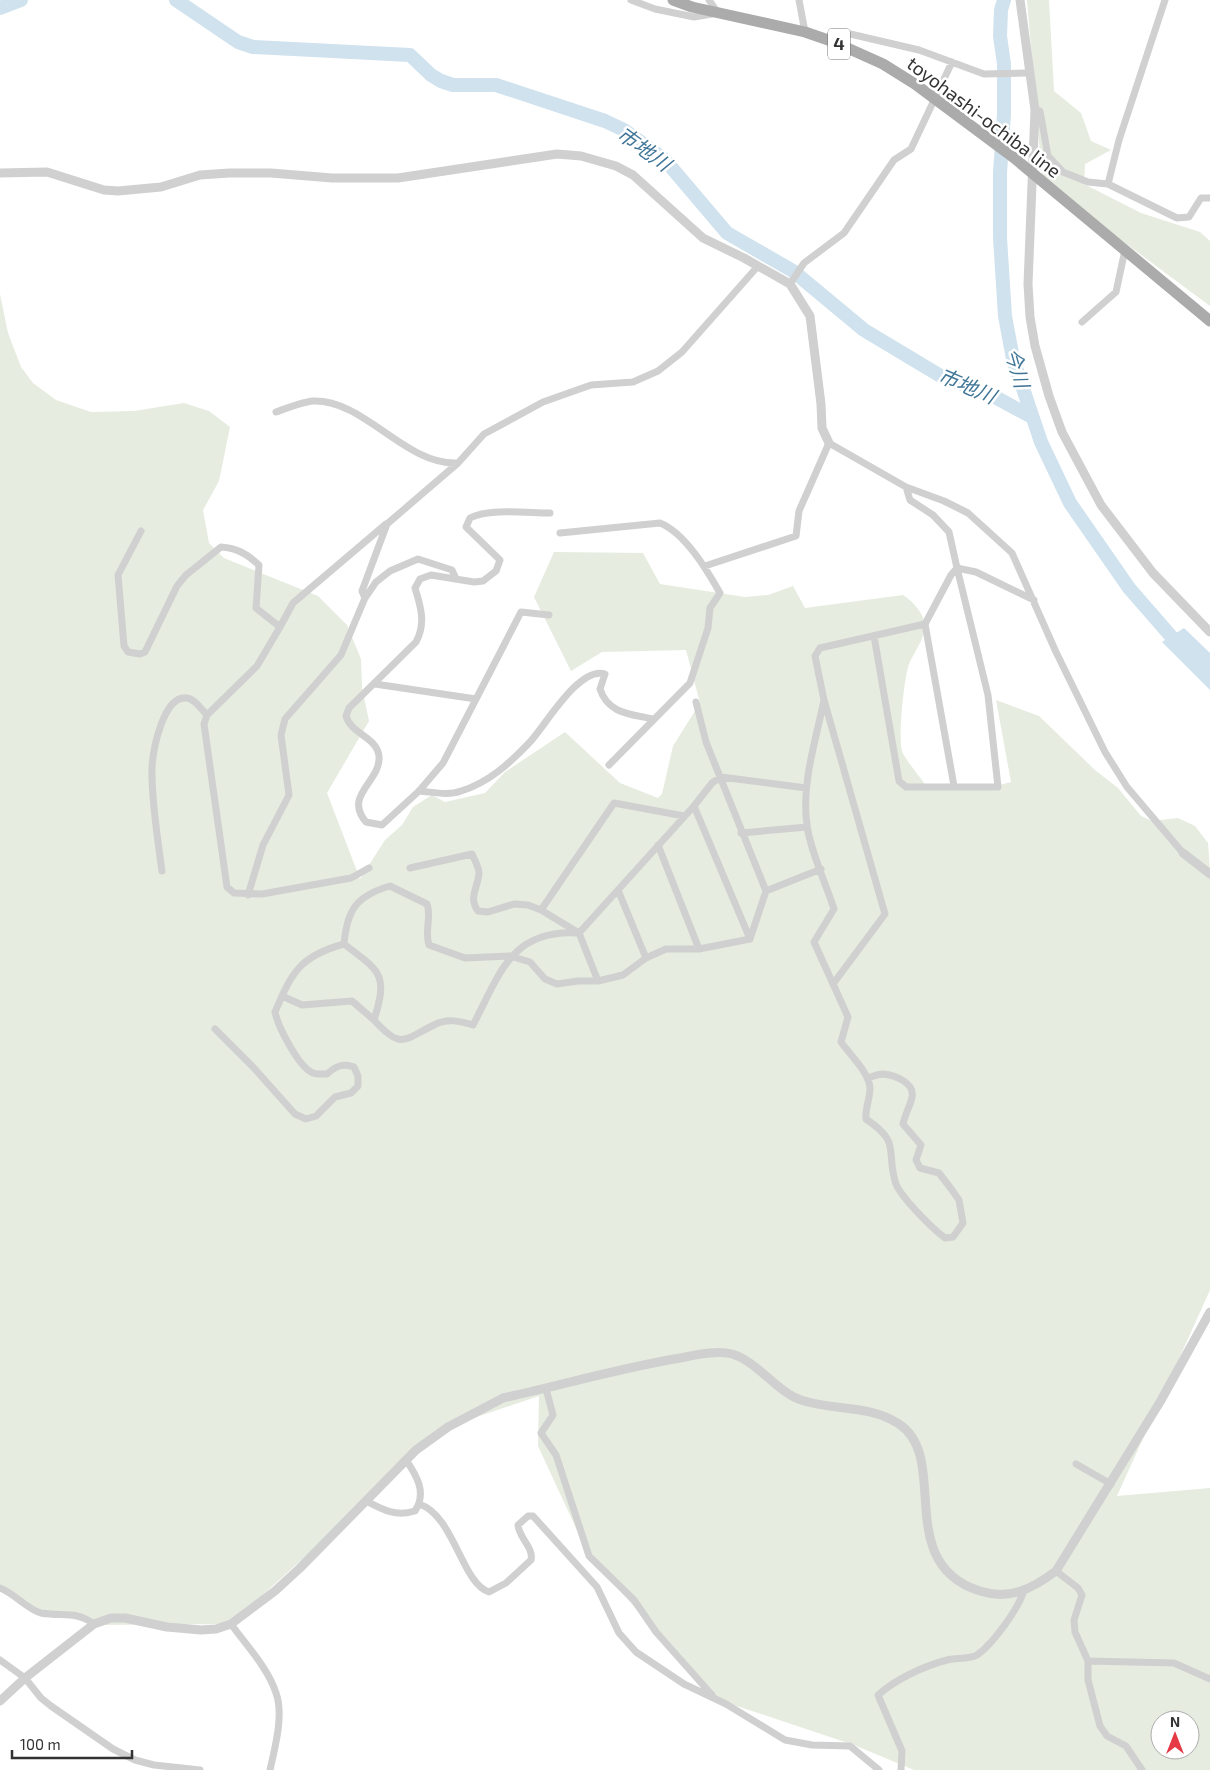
<svg xmlns="http://www.w3.org/2000/svg" width="1210" height="1770" font-family="'Exo 2','Noto Sans JP',sans-serif">
<rect width="100%" height="100%" fill="#fff"/>
<path fill="#e6ecdf" fill-rule="evenodd" d="M 1027,0 L 1049,0 L 1054,91 L 1081,113 L 1091,141 L 1111,150 L 1085,164 L 1084,184 L 1141,213 L 1200,232 L 1210,241 L 1210,306 L 1109,231 L 1042,176 Z
M 0,294 L 8,333 L 21,367 L 33,383 L 56,400 L 91,412 L 134,411 L 184,403 L 209,411 L 230,427 L 219,481 L 203,510 L 209,543 L 224,558 L 318,596 L 347,625 L 361,659 L 362,688 L 369,721 L 327,793 L 360,879 L 385,840 L 402,825 L 413,807 L 432,795 L 445,802 L 485,793 L 505,772 L 565,732 L 620,783 L 658,798 L 662,794 L 673,746 L 700,703 L 686,650 L 602,652 L 571,671 L 534,597 L 554,552 L 643,553 L 660,584 L 745,597 L 768,595 L 793,586 L 805,608 L 903,595 C 911,600 922,611 924,621 C 927,637 915,650 909,664 C 904,678 898,737 902,751 C 904,758 921,778 926,786 L 992,787 L 1011,782 L 996,700 L 1039,716 L 1095,770 L 1118,788 L 1141,816 L 1152,821 L 1178,818 L 1195,826 L 1208,843 L 1210,870 L 1210,1290 L 1117,1496 L 1210,1488 L 1210,1770 L 914,1770 L 854,1745 L 716,1699 L 589,1556 L 538,1446 L 539,1396 L 447,1427 L 231,1624 L 94,1625 L 30,1606 L 0,1589 ZM 1160,1720 L 1190,1720 L 1190,1750 L 1160,1750 Z"/>
<path fill="#cfe2ee" d="M 1184,628 L 1210,653 L 1210,690 L 1162,642 Z"/>
<g fill="none" stroke-linecap="round" stroke-linejoin="round">
<path stroke="#cfe2ee" stroke-width="14" d="M 176,0 L 238,42 L 253,47 L 410,55 L 431,75 L 441,81 L 453,85 L 496,85 L 605,121 L 624,130 L 665,160 L 727,233 L 793,271 L 864,330 L 939,375 L 995,397 L 1032,417
M 1004,0 L 1001,10 L 1000,36 L 1004,64 L 1004,114 L 1000,173 L 1000,238 L 1005,316 L 1013,359 L 1041,442 L 1070,503 L 1129,588 L 1183,650
M 0,8 L 21,0"/>
<path stroke="#d0d0d0" stroke-width="7" d="M 631,0 L 655,9 L 694,17 L 718,13 L 709,0
M 799,0 L 805,32
M 834,42 L 846,33 L 919,50 L 984,74 L 1029,73
M 1035,110 L 1040,111 L 1048,156 L 1063,172 L 1088,182 L 1108,184 L 1177,218 L 1189,217 L 1201,198 L 1210,198
M 1108,184 L 1119,140 L 1165,0
M 790,284 L 804,263 L 844,233 L 894,160 L 911,149 L 952,62
M 1082,322 L 1116,292 L 1125,250
M 276,412 C 287,408 302,402 313,401 C 364,399 405,465 457,463
M 141,531 L 118,575 L 124,646 L 128,652 L 140,654 L 145,652 L 177,586 L 186,575 L 221,547 C 237,548 247,554 259,565 L 256,608 L 280,627 L 257,666 L 207,715 L 204,724 L 227,887 L 234,893 L 262,894 L 351,878 L 369,868
M 560,533 L 660,523 C 685,533 707,570 720,593 L 710,608 L 708,628 L 690,683 L 609,765
M 705,566 L 796,536 L 799,511 L 829,443 L 906,487 L 944,501 L 968,513 L 1012,553 L 1056,652 L 1105,752 L 1127,787 L 1183,853
M 365,598 L 362,591 L 387,524 L 458,463 L 484,434 L 543,402 L 591,385 L 633,382 L 658,371 L 682,352 L 758,266
M 549,615 L 521,612 L 443,763 L 419,791 L 382,825 L 366,822 C 343,795 381,782 379,756 C 377,737 351,734 346,716 L 349,708 L 416,642 C 426,624 421,607 415,588 L 420,579 L 431,575 L 474,582 L 483,581 L 496,571 L 500,560 L 466,527 L 470,518 C 489,508 528,513 550,513
M 925,624 L 954,786
M 280,627 L 293,603 L 386,524
M 874,636 L 899,781 L 906,787 L 998,787 L 988,695 L 957,568 L 976,572 L 1034,600
M 375,684 L 476,699
M 824,700 C 816,740 801,784 807,825 C 810,850 826,884 834,909 L 814,942 L 848,1017 L 841,1042 C 850,1055 869,1072 870,1088 C 870,1099 865,1108 866,1119 C 901,1143 886,1148 895,1181 C 898,1195 933,1229 945,1238 L 953,1237 L 963,1223 L 959,1200 L 952,1190 L 939,1173 L 920,1168 L 916,1160 L 921,1145 L 903,1124 C 905,1114 910,1107 912,1097 C 915,1083 895,1075 883,1074 C 878,1074 872,1077 867,1078
M 696,702 L 706,742 L 766,891 L 750,939
M 419,791 C 433,792 448,796 461,791 C 488,783 510,763 529,743 C 544,728 579,665 605,674 L 600,689 C 608,714 631,714 653,719
M 694,806 L 750,939
M 741,833 L 807,827
M 658,845 L 699,949
M 410,868 L 472,854 C 474,859 479,867 479,873 C 478,888 468,897 478,911 L 488,912 L 514,904 L 528,905 L 541,910 L 579,933 L 598,981 L 623,975 L 646,958 L 666,949 L 699,949 L 750,939
M 162,871 C 158,842 151,797 152,768 C 153,750 163,695 187,698 C 195,699 202,710 207,715
M 618,890 L 646,958
M 766,891 L 821,869
M 248,895 L 263,845 L 289,795 L 281,735 L 285,719 L 341,655 L 365,598 L 376,582 L 390,571 L 418,559 L 452,570 L 456,579
M 541,910 L 614,803 L 684,816
M 579,933 L 694,806 L 712,783 L 721,777 L 806,788
M 344,944 C 379,971 389,973 374,1020 C 402,1051 404,1039 434,1025 C 447,1018 460,1021 473,1025 C 499,976 510,930 576,933
M 344,944 C 347,910 356,896 390,886 L 427,904 C 432,917 424,931 429,945 L 465,958 L 510,956 L 530,962 L 545,979 L 557,984 L 578,981 L 598,981
M 833,984 L 885,914 L 824,700 L 815,656 L 820,648 L 925,624 L 951,575 L 957,568 L 949,532 L 933,515 L 910,500 L 906,487
M 282,996 L 302,1005 L 352,1001 L 374,1020
M 215,1029 L 253,1067 L 295,1114 L 306,1119 L 316,1116 L 335,1097 L 351,1093 L 358,1086 L 358,1076 L 354,1067 C 343,1063 336,1066 327,1074 C 322,1074 316,1075 311,1072 C 298,1065 278,1027 275,1012 C 292,972 300,956 344,944
M 546,1389 L 553,1415 L 541,1433 L 556,1455 L 589,1556 L 634,1600 L 656,1632 L 712,1695
M 1076,1464 L 1111,1484
M 366,1501 C 383,1510 396,1517 415,1511 C 427,1493 417,1476 406,1460
M 419,1504 C 454,1515 462,1584 489,1592 L 506,1583 L 531,1560 C 534,1548 519,1538 518,1525 L 528,1516 L 533,1516 L 597,1587 L 619,1633 L 636,1652 L 684,1684 L 726,1704 L 785,1740 L 812,1745 L 850,1746 L 879,1770
M 1056,1571 L 1078,1588 L 1082,1595 L 1074,1620 L 1075,1632 L 1088,1661 L 1088,1680 L 1100,1726 L 1107,1736 L 1126,1746 L 1142,1770
M 0,1588 C 14,1593 28,1610 41,1613 C 63,1617 75,1610 94,1624
M 231,1624 C 246,1645 268,1668 276,1693 C 284,1715 275,1747 270,1770
M 0,1660 L 25,1678 L 41,1698 L 51,1706 L 113,1749 L 135,1760 L 154,1765 L 200,1770
M 1088,1661 L 1174,1663 L 1210,1679
M 901,1770 L 902,1751 L 878,1695 C 896,1679 924,1666 947,1660 C 955,1658 971,1659 977,1655 C 993,1644 1019,1608 1024,1590"/>
<path stroke="#d0d0d0" stroke-width="9" d="M 1020,0 L 1035,110 L 1028,284 L 1030,317 L 1035,346 L 1049,396 L 1062,432 L 1101,505 L 1153,573 L 1210,632
M 0,173 L 47,172 L 104,190 L 118,191 L 161,187 L 200,175 L 229,173 L 271,173 L 332,178 L 398,178 L 557,154 L 581,156 L 616,166 L 633,175 L 703,238 L 744,258 L 790,284 L 810,316 L 821,404 L 822,428 L 829,443
M 1183,853 L 1210,874
M 0,1701 L 25,1678 L 94,1624 L 111,1618 L 125,1618 L 167,1627 L 201,1630 L 216,1629 L 231,1624 L 275,1591 L 300,1568 L 416,1450 L 448,1427 L 503,1398 C 562,1385 620,1368 680,1358 C 696,1355 716,1350 732,1354 C 757,1361 778,1393 801,1400 C 833,1411 869,1404 899,1424 C 951,1458 892,1563 980,1591 C 1010,1601 1033,1588 1056,1571 L 1160,1402 L 1210,1312"/>
<path stroke="#ababab" stroke-width="11" d="M 673,0 L 692,7 L 805,32 L 834,42 L 883,64 L 915,84 L 1013,157 L 1210,321"/>
</g>
<g text-anchor="middle" stroke-width="5" stroke-linejoin="round" paint-order="stroke">
<rect fill="#fff" stroke="#707070" stroke-width="1" x="828" y="28.5" width="22" height="31" rx="4"/>
<g font-size="18" font-weight="bold" fill="#333">
<text x="839" y="50">4</text>
</g>
<g font-size="19" fill="#333" stroke="#fff">
<text transform="translate(984 117) rotate(37)" y="7">toyohashi-ochiba line</text>
</g>
<g font-size="20" font-style="italic" fill="#3f7597" stroke="#fff">
<text transform="translate(644 149) rotate(36)" y="7">市地川</text>
<text transform="translate(1017 368) rotate(74)" y="7">今川</text>
<text transform="translate(967 386) rotate(23)" y="7">市地川</text>
</g>
</g>
<g transform="translate(1175 1735)"><circle r="24" fill="#ffffff" stroke="#adadad"/>
<path d="M0-4L9 19L0 12L-9 19Z" fill="#e63946"/>
<text y="-8" font-size="14" font-weight="bold" text-anchor="middle" fill="#333333">N</text>
</g>
<path d="M12 1750v8h120v-8" fill="none" stroke="#333333" stroke-width="2.5"/>
<text x="20" y="1750" font-size="15" fill="#333333" stroke="#ffffff" stroke-width="4" paint-order="stroke">100 m</text>
</svg>
